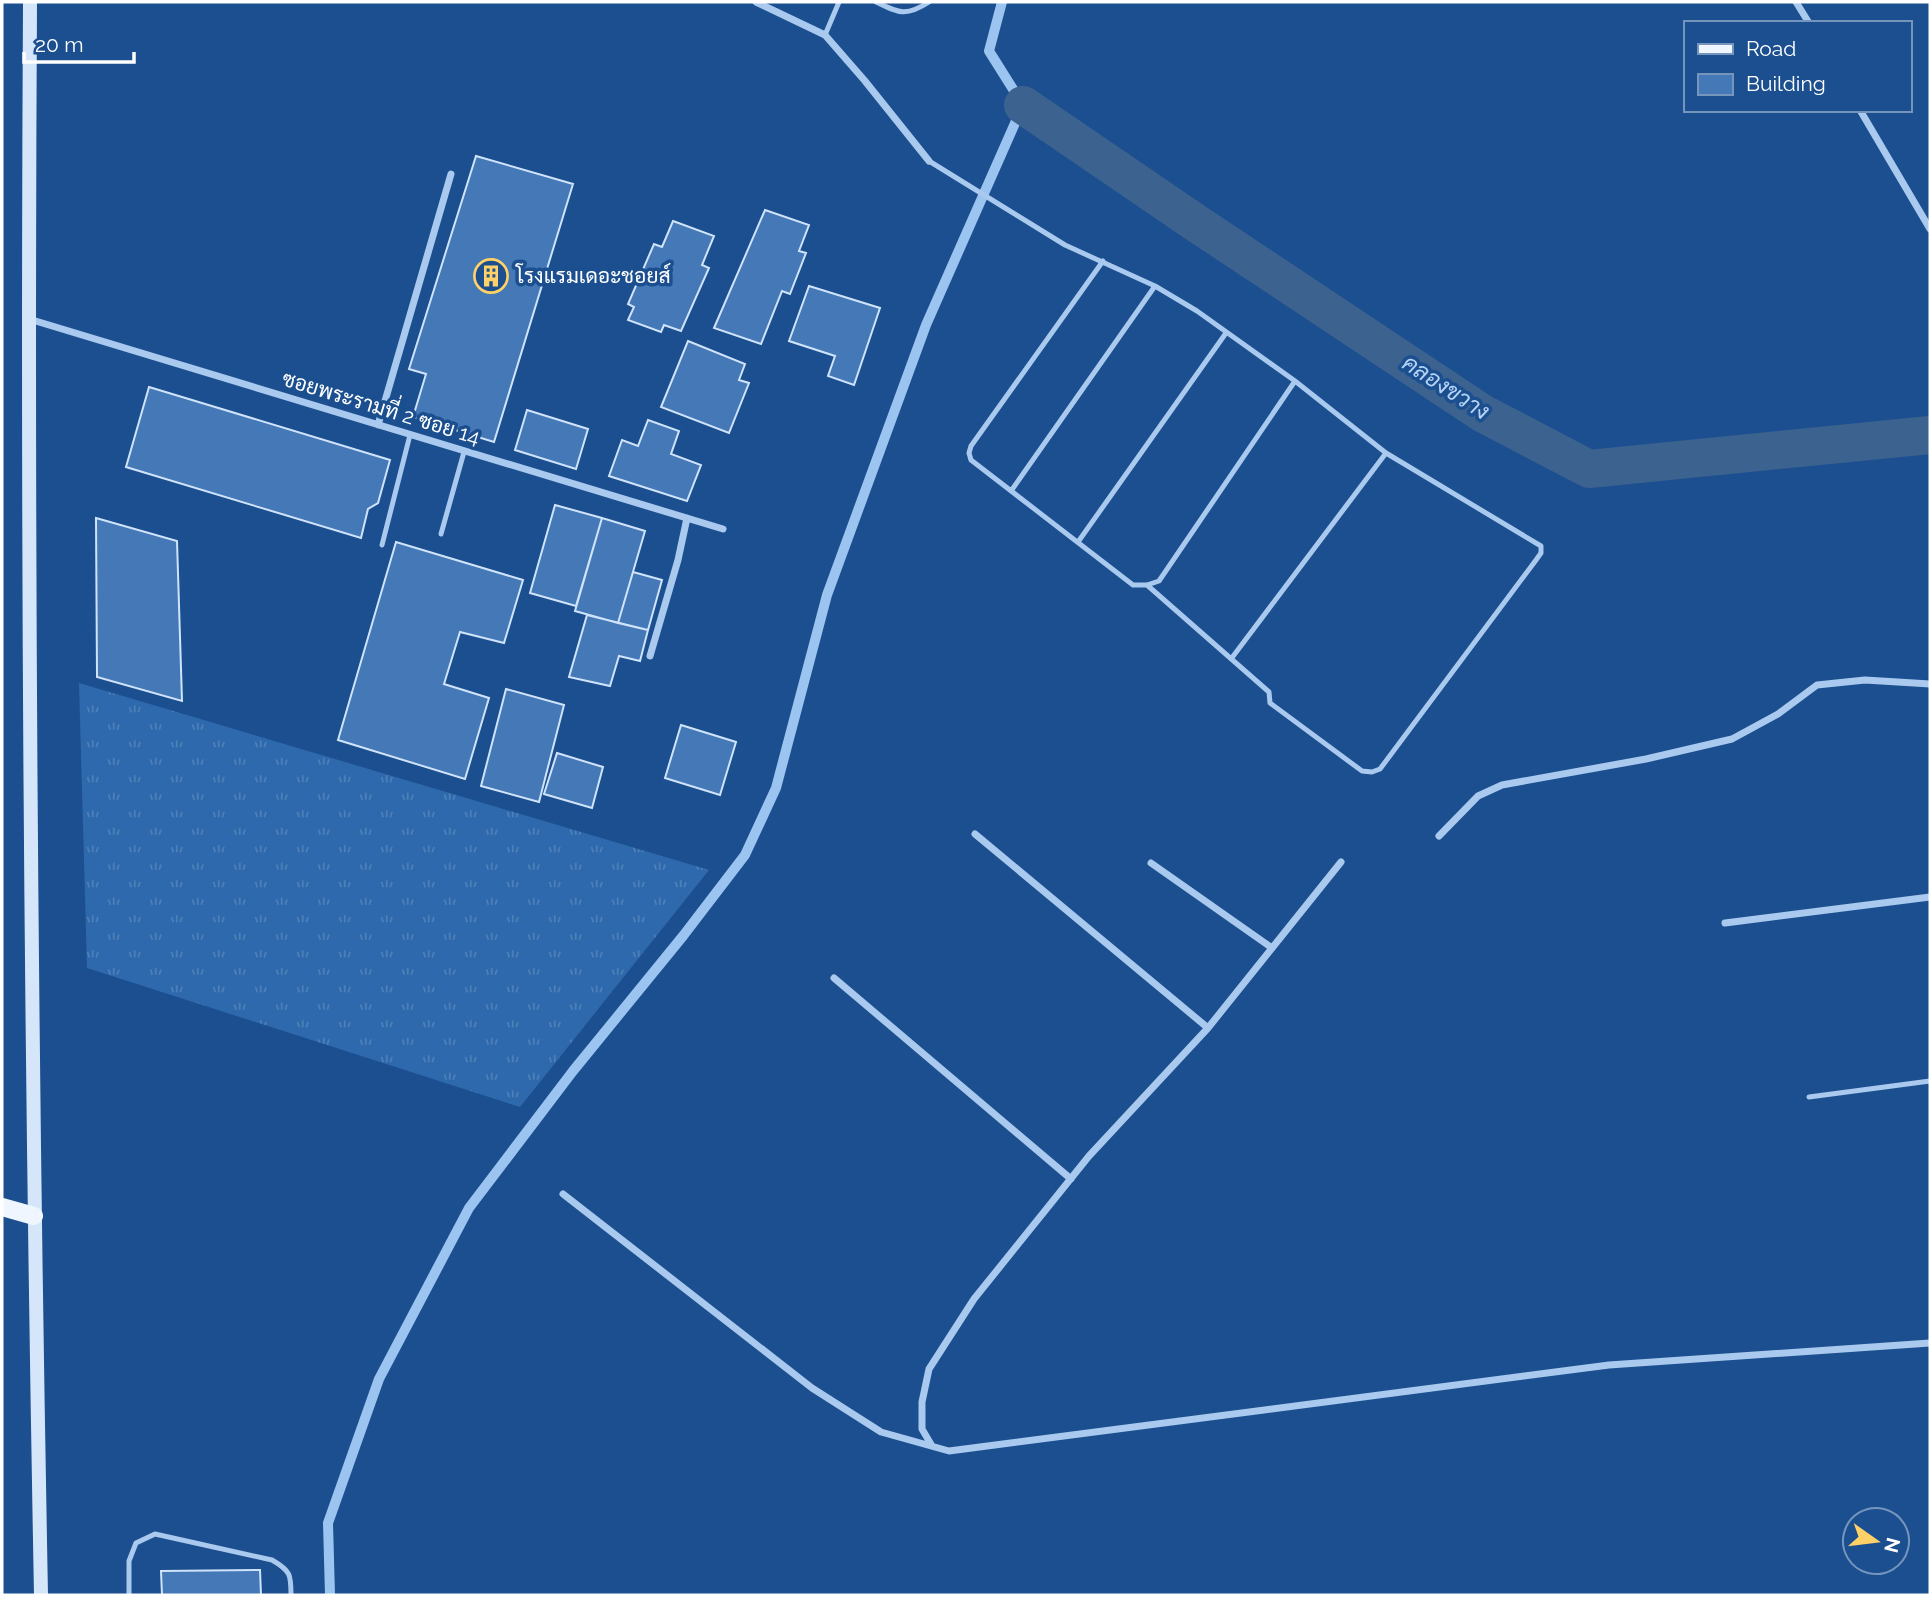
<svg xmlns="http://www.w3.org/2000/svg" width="1932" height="1597" font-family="Raleway,Sarabun,sans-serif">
<defs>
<pattern id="grass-tufts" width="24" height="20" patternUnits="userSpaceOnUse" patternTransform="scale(1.75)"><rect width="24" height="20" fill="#2e69ad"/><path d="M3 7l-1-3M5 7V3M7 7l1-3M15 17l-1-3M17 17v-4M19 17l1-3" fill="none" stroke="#4d80b9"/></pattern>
</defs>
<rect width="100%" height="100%" fill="#1b4f8f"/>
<path fill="url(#grass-tufts)" d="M 79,683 L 709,870 L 520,1107 L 87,968 Z"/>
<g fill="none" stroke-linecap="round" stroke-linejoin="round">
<path stroke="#9cc4f0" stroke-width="10" d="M 330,1595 L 328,1523 L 379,1379 L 469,1208 L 573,1071 L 683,936 L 745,855 L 776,788 L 827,595 L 926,325 L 1023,105 L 989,51 L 1002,2"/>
<path stroke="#3c6290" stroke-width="38" d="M 1023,105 L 1196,223 L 1482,413 L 1589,469 L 1930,435"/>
</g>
<path fill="#4478b7" stroke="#cfe3fa" stroke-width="2" d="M 476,156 L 573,184 L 494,442 L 413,417 L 426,374 L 409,369 Z
M 765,210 L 809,225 L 799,251 L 806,253 L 790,294 L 782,291 L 761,344 L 714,328 Z
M 673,221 L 714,236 L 702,265 L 709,268 L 681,331 L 664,325 L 661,332 L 628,320 L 634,307 L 628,304 L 654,244 L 662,247 Z
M 809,286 L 880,308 L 854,385 L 828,376 L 835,356 L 789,341 Z
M 688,341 L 745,364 L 739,380 L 749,383 L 729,433 L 661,407 Z
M 149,387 L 390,460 L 378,503 L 368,509 L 361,538 L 126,467 Z
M 527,410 L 588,429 L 576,469 L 515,450 Z
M 648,420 L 679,431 L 671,454 L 701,465 L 687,501 L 609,476 L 622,440 L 638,446 Z
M 555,505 L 602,518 L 576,606 L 530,593 Z
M 96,518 L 177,541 L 182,701 L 97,677 Z
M 602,518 L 645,531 L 618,623 L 575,611 Z
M 396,542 L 523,580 L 504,643 L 460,632 L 444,684 L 489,698 L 465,779 L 338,740 Z
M 633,572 L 662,580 L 648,630 L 618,623 Z
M 587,615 L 648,630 L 640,661 L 619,656 L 610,686 L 569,677 Z
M 506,689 L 564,705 L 539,802 L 481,786 Z
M 681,725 L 736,742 L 720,795 L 665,778 Z
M 557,753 L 603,767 L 592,808 L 544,794 Z
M 260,1570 L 261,1595 L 162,1595 L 161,1571 Z"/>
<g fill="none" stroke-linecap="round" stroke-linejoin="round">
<path stroke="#a9c9ee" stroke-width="5" d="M 876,2 C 899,13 906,17 929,2
M 825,35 L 839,2
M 929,161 L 1065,245 L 1155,286 L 1197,311 L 1295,381 L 1386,453 L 1541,546 L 1541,553 L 1536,560 L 1380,769 L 1372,772 L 1362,771 L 1270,703 L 1269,692 L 1147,585
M 1103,261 L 971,446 L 969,453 L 971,460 L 1133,585 L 1147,585 L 1159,581 L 1295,381
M 1011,491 L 1155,286
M 441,534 L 464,452
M 1078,542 L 1226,333
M 382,545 L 410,435
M 1231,659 L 1386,453
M 1809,1097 L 1930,1081
M 129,1595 L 129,1561 L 136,1543 L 155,1534 L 272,1560 C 291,1571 291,1575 291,1595"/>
<path stroke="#a9c9ee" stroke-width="7" d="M 756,2 L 825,35 L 865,81 L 929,161
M 1796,2 L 1809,23
M 1860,110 L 1930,229
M 29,319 L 723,529
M 378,425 L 451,174
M 650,656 L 678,560 L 687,518
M 975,834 L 1208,1028
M 1439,836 L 1478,796 L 1502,785 L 1646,759 L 1732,739 L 1778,714 L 1817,685 L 1865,680 L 1930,684
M 1151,863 L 1272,948
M 1725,923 L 1930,897
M 834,978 L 1071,1179
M 563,1194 L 812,1388 L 881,1432 L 949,1451 L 1609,1365 L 1930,1343
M 932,1446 L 922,1429 L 922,1402 L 929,1369 L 974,1299 L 1089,1156 L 1208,1028 L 1341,862"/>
<path stroke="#d6e6fa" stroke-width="14" d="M 30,2 C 27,533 31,1064 41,1595"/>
<path stroke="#f0f6ff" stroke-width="18" d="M 2,1207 L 34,1216"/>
</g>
<defs>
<g id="building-ring" transform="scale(1.75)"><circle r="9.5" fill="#1b4f8f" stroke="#ffd166" stroke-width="1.5"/><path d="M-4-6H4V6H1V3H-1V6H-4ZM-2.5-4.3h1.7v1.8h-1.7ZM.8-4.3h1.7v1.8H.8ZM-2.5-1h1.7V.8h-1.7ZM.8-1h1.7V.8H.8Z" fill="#ffd166"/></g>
</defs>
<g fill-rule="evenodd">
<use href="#building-ring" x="491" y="276"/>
</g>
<g text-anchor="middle" stroke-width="7" stroke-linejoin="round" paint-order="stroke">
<g font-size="21" fill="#fff" stroke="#1b4f8f" text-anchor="start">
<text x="516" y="283">โรงแรมเดอะชอยส์</text>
</g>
<g font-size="21" fill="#fff" stroke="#1b4f8f">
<text transform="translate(381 408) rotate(17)" y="7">ซอยพระรามที่ 2 ซอย 14</text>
</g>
<g font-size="23" font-style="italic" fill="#b5d3f5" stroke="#1b4f8f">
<text transform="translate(1446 387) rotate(33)" y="8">คลองขวาง</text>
</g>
</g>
<rect width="1932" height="1597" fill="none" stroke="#ffffff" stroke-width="7"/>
<rect x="1684" y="21" width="228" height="91" fill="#1b4f8f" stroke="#7695bc" stroke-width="2"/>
<rect x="1698" y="44" width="35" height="10" fill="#f0f6ff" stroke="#7695bc" stroke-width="2"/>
<text x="1746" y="56" font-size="21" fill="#ffffff">Road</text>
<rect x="1698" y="74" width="35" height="21" fill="#4478b7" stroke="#7695bc" stroke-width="2"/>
<text x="1746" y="91" font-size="21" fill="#ffffff">Building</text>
<g transform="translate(1876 1541) rotate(104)"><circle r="33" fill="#1b4f8f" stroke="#7695bc" stroke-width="2"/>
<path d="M0-5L12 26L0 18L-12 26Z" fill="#ffd166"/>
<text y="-10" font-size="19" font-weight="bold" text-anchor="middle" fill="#ffffff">N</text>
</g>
<path d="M24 52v10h110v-10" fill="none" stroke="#ffffff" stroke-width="3.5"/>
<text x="35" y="52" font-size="21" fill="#ffffff" stroke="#1b4f8f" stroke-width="5" paint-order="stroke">20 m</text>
</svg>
